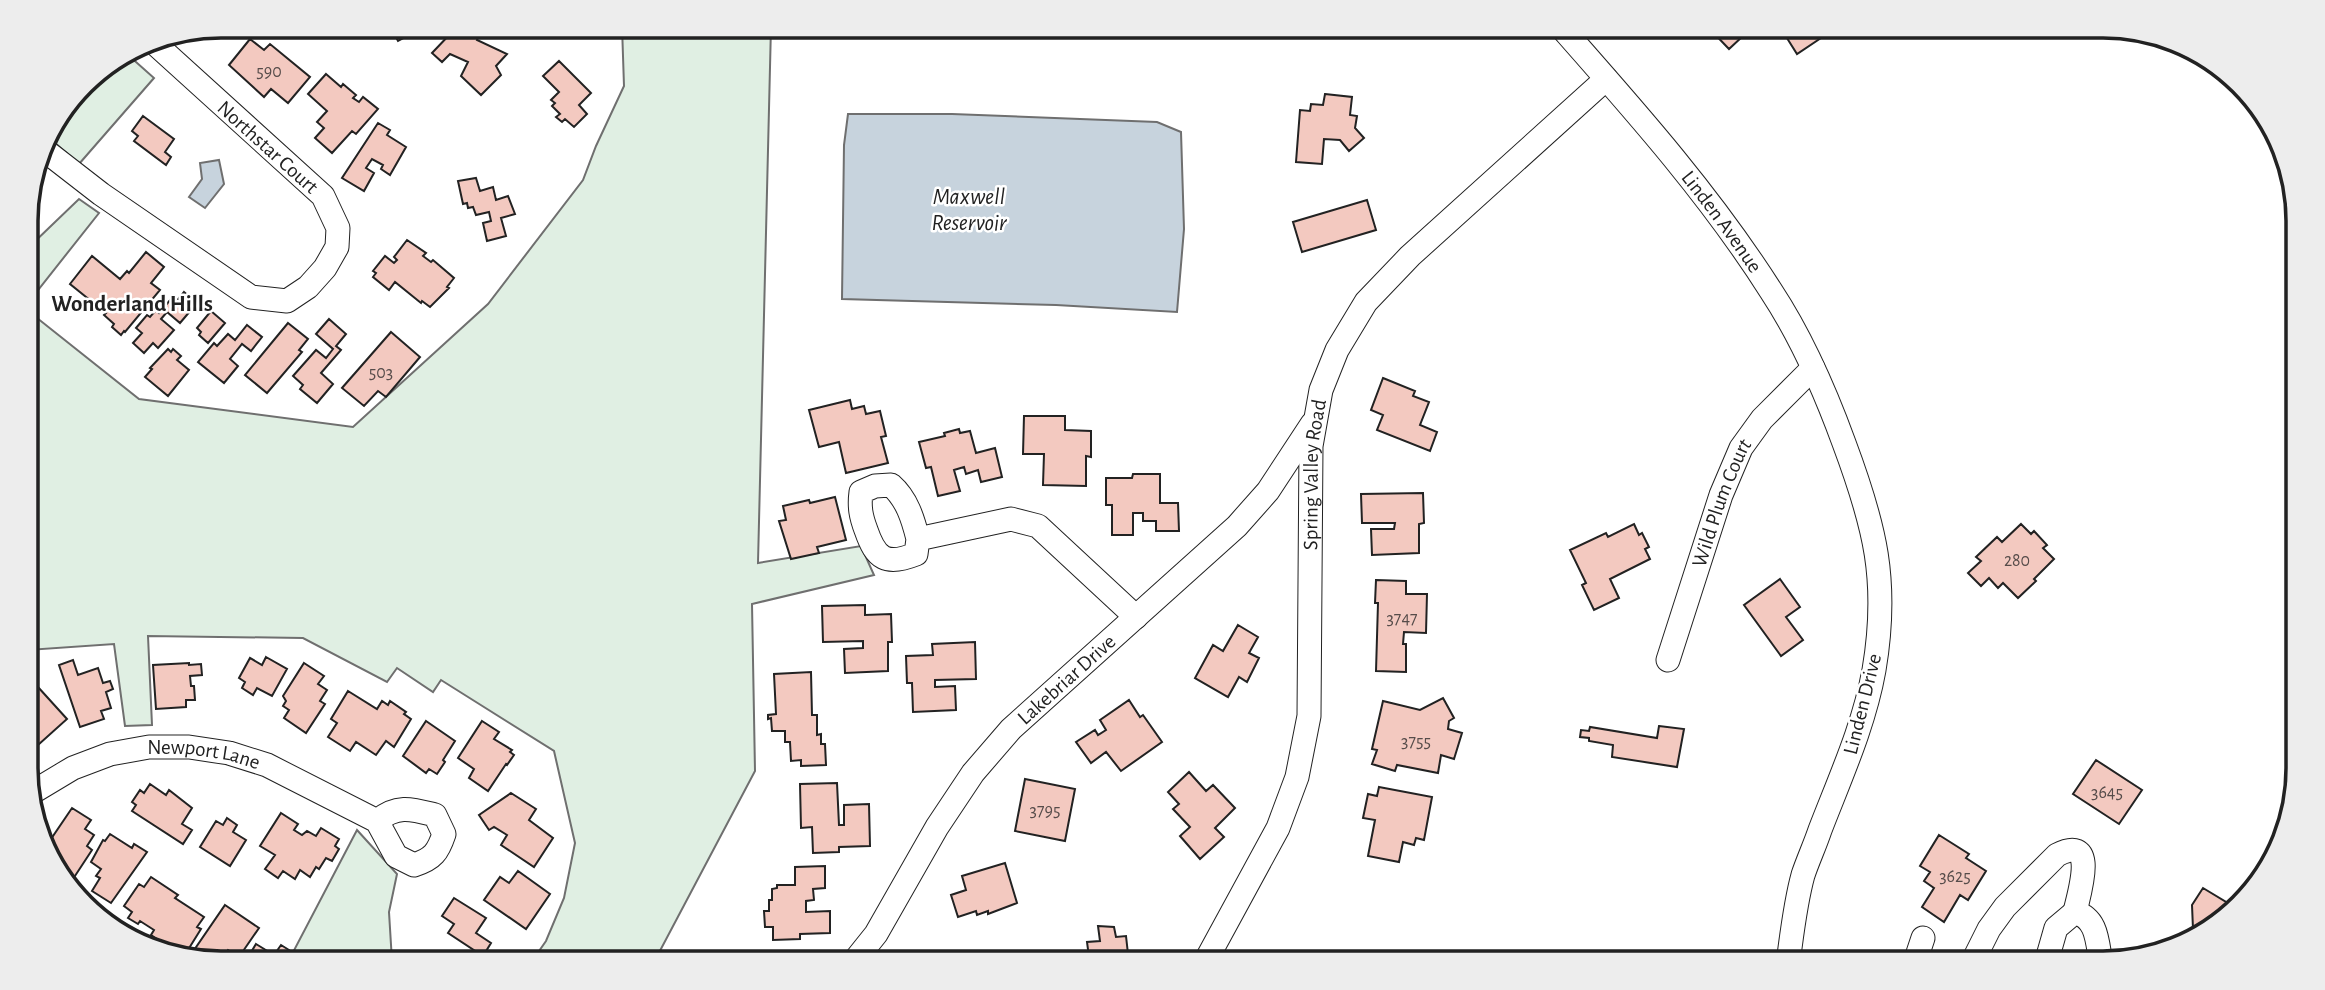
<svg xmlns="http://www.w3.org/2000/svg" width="2325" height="990" font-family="'Alegreya Sans',sans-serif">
<rect width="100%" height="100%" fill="#fff"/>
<path fill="#e0efe3" stroke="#6f6f6f" stroke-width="2" d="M 622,26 L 771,26 L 758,563 L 861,546 L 874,575 L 752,604 L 755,771 L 653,964 L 530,964 L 546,941 L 564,898 L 575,843 L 554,751 L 441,680 L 433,692 L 397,668 L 387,682 L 303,638 L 148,636 L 152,725 L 125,726 L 114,644 L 28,650 L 27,310 L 139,399 L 353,427 L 488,304 L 583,180 L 596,146 L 624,86 Z
M 127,54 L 154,78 L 79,164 L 46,135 L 92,75 Z
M 79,199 L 99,213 L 27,304 L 27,249 Z
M 357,830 L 397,874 L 389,912 L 392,961 L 397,964 L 285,964 L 289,960 Z"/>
<path fill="#c7d3dd" stroke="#6f6f6f" stroke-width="2" d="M 848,114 L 952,114 L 1157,122 L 1181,132 L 1184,229 L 1177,312 L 1056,305 L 842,299 L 844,145 Z
M 219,160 L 224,184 L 205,208 L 189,197 L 202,179 L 200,163 Z"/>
<path fill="#f3c9c0" stroke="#222" stroke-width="2" d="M 390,26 L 418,26 L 415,28 L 417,31 L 398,41 Z
M 461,26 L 475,26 L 481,31 L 477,40 L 507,54 L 496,66 L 501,75 L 481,95 L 461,76 L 468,62 L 450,54 L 442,62 L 432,53 L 453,31 L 456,32 Z
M 1707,26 L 1733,26 L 1743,36 L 1729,49 Z
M 1781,26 L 1818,26 L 1824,36 L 1797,54 L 1780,27 Z
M 250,39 L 264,50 L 270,44 L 310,77 L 288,103 L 271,89 L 264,97 L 229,65 Z
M 559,61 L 591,93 L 579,105 L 587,114 L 574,127 L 565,119 L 562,122 L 556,117 L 560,114 L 552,106 L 555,103 L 551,100 L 559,92 L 543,76 Z
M 326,74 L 341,87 L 343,84 L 356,95 L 353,98 L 359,102 L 363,97 L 378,109 L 356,134 L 352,131 L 332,153 L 315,138 L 324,128 L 317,122 L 327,111 L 308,94 Z
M 1325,94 L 1352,97 L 1350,115 L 1357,116 L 1355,128 L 1364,138 L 1349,151 L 1340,140 L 1324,139 L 1322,164 L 1296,162 L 1300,110 L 1310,111 L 1311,104 L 1323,105 Z
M 143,116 L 174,139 L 165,152 L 171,157 L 166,165 L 134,141 L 138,136 L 132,131 Z
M 378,123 L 390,130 L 387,135 L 406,147 L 390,175 L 381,169 L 383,165 L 372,159 L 366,168 L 374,173 L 364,191 L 342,178 Z
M 476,178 L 480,191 L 493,187 L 496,200 L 508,196 L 515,214 L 501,218 L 506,236 L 487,241 L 483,223 L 491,221 L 489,212 L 476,215 L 473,207 L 468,208 L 467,203 L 463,204 L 458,181 Z
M 1367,200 L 1376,230 L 1302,252 L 1293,222 Z
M 407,240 L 426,253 L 423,256 L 431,262 L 433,260 L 454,278 L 447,287 L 449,288 L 430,307 L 422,301 L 421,303 L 395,282 L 389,290 L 373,277 L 376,273 L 373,271 L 385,256 L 394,263 L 397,260 L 394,257 Z
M 146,252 L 164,267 L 151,283 L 160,290 L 125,332 L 124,331 L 121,335 L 112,327 L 114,324 L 104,315 L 106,313 L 70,284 L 92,256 L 120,279 L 127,271 L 129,273 Z
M 184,292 L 197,303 L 180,323 L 167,312 L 161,319 L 174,330 L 158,348 L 153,343 L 144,353 L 133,343 L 142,333 L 136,328 L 147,315 L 150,317 L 156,310 L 159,313 L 171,299 L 175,303 Z
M 211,311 L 225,323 L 208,343 L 199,335 L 201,332 L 197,328 Z
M 329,319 L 346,334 L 336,346 L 341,350 L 321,373 L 333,384 L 317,403 L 300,389 L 303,385 L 293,376 L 316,350 L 326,358 L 333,349 L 316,334 Z
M 288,323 L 308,339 L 299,350 L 302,352 L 267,393 L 245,375 Z
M 247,325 L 262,337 L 251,351 L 242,344 L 230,359 L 238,366 L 224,383 L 198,362 L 214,343 L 217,346 L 228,334 L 235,340 Z
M 391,332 L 420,357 L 386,397 L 378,391 L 364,406 L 342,388 Z
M 168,349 L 171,352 L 173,349 L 181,356 L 177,360 L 189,370 L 168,396 L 145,377 L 152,369 L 150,368 Z
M 1383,378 L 1415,391 L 1413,396 L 1429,402 L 1420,425 L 1437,432 L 1430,451 L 1377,430 L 1383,415 L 1371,410 Z
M 850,400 L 852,409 L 864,406 L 866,414 L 880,411 L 886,436 L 881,437 L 888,463 L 846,473 L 839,442 L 819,447 L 809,410 Z
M 1024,416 L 1065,416 L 1065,430 L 1091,431 L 1091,457 L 1086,456 L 1086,486 L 1043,485 L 1044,454 L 1023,454 Z
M 959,429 L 960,433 L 970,431 L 976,453 L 995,448 L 1002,477 L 981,482 L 978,470 L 966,474 L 964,467 L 954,470 L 960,491 L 938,496 L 931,467 L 926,468 L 919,442 L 945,436 L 944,433 Z
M 1133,474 L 1160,474 L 1160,503 L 1178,503 L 1179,531 L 1156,531 L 1156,521 L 1143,521 L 1143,513 L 1133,513 L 1133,535 L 1112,535 L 1112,505 L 1106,505 L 1106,478 L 1132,478 Z
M 1423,493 L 1424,523 L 1419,524 L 1419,553 L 1372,555 L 1371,529 L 1394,529 L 1395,523 L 1362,523 L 1361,494 Z
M 835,497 L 846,540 L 817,547 L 819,553 L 791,559 L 779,521 L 786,520 L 783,506 L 809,500 L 810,503 Z
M 1634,524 L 1639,535 L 1642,533 L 1649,547 L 1645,549 L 1650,559 L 1610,579 L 1619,598 L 1594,610 L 1582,585 L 1586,583 L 1570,550 L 1606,533 L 1608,537 Z
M 2021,524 L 2031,534 L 2034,531 L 2047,545 L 2043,548 L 2054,559 L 2034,579 L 2036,581 L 2018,598 L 2003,583 L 1998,588 L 1989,578 L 1981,586 L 1968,573 L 1981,561 L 1976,557 L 1997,537 L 2002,542 Z
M 1780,579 L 1800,607 L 1786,617 L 1803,640 L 1781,656 L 1744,605 Z
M 1376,580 L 1406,581 L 1406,594 L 1427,594 L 1426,633 L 1404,632 L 1403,644 L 1406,644 L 1406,672 L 1376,671 L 1378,603 L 1375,603 Z
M 865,605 L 865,615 L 891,614 L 892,642 L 888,642 L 888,671 L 845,673 L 844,649 L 863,648 L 863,641 L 823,642 L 822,606 Z
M 1238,625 L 1258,637 L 1249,653 L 1259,658 L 1247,682 L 1239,677 L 1228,697 L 1195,678 L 1213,645 L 1223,651 Z
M 975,642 L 976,679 L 935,680 L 935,687 L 955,686 L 956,710 L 913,712 L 912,683 L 907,683 L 906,656 L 933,655 L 932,644 Z
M 266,657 L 287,669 L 272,696 L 257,688 L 253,695 L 242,688 L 245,682 L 239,678 L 250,658 L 262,665 Z
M 73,660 L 78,675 L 98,668 L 103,683 L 110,681 L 113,689 L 106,692 L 111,708 L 101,711 L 104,719 L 80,727 L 59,665 Z
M 189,663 L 189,665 L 201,664 L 202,675 L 190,676 L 191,686 L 194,686 L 195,700 L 186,700 L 186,707 L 156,709 L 153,665 Z
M 304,663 L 324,676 L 318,684 L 327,690 L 320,701 L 325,704 L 306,733 L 284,718 L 289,710 L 283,706 L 286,701 L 283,696 Z
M 811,672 L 812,715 L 817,715 L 817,735 L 821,734 L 821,744 L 825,744 L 826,765 L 801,766 L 801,760 L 791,761 L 790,742 L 785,742 L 785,731 L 772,731 L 771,718 L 768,719 L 768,715 L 776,714 L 774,674 Z
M 28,676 L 67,719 L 28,754 L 28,730 L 30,729 L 28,726 Z
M 348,691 L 377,709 L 382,701 L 388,705 L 390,701 L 406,712 L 404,714 L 411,719 L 394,747 L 386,741 L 376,755 L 356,742 L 350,751 L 328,737 L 337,723 L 331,719 Z
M 1443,698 L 1454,718 L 1449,721 L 1448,729 L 1462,733 L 1454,759 L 1441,755 L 1438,773 L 1397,765 L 1395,771 L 1372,764 L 1377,750 L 1372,749 L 1383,701 L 1420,710 Z
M 1129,700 L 1140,717 L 1143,715 L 1162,742 L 1121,771 L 1106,752 L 1091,763 L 1076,742 L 1095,730 L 1098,735 L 1106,730 L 1100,720 Z
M 426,721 L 455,741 L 443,760 L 445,762 L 437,774 L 429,769 L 426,773 L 403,756 Z
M 482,721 L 499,732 L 494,739 L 512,750 L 510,752 L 514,755 L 507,765 L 506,764 L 488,791 L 469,778 L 474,769 L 458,758 Z
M 1659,726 L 1684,729 L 1677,767 L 1612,757 L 1613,745 L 1589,741 L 1589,738 L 1580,737 L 1581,730 L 1589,731 L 1590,727 L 1657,738 Z
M 2096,760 L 2142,790 L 2119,824 L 2073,794 Z
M 1189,772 L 1206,791 L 1213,785 L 1235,808 L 1215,828 L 1224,837 L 1200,859 L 1180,836 L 1190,827 L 1173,809 L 1179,804 L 1168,792 Z
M 1025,779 L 1075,789 L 1065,841 L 1015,831 Z
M 837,783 L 839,825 L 844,825 L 844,805 L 869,804 L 870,846 L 839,847 L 839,852 L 813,853 L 812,827 L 801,828 L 800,784 Z
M 150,784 L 166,795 L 169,790 L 192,808 L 182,824 L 192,830 L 183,844 L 132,811 L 136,805 L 132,802 L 140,790 L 144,793 Z
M 1379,787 L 1432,797 L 1424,840 L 1416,838 L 1414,845 L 1403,842 L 1399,862 L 1368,856 L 1375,820 L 1363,818 L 1368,794 L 1377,796 Z
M 511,793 L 536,809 L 529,820 L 553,838 L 534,867 L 501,845 L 507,835 L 494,827 L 489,830 L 479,815 Z
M 72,808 L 91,820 L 85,829 L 94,835 L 87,846 L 92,850 L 73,879 L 60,871 L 55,859 L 57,856 L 51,849 L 54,845 L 49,842 Z
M 281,813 L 298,824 L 294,830 L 302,835 L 307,831 L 316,836 L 321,828 L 339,839 L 335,846 L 339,849 L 332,861 L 326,858 L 319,869 L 316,867 L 310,877 L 300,870 L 295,879 L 283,871 L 278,878 L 265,869 L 275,855 L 260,846 Z
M 227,818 L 237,825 L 233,832 L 246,840 L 230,866 L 200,847 L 216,821 L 223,825 Z
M 110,834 L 132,848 L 134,844 L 147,852 L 111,903 L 92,891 L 100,878 L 96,876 L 101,869 L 91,862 L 103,840 L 105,841 Z
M 1939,835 L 1969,854 L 1966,858 L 1986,871 L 1968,900 L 1960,895 L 1944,922 L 1922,907 L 1934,888 L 1924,881 L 1930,872 L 1920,866 Z
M 1005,863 L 1017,903 L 988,914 L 988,911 L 977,915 L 976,911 L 958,917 L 951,895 L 966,890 L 962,876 Z
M 825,866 L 825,888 L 813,889 L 814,900 L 806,901 L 806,912 L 830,911 L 830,933 L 800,934 L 800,939 L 773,940 L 773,927 L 765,927 L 764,911 L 769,911 L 769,900 L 772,900 L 772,889 L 777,888 L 777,885 L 795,885 L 795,867 Z
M 518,871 L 550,894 L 526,929 L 484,900 L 500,877 L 509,883 Z
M 151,877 L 178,895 L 175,898 L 204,917 L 197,927 L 201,929 L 186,953 L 177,947 L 173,954 L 164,948 L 166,945 L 151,935 L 154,930 L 140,921 L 138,924 L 128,918 L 132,912 L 124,906 L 139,884 L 144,887 Z
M 2203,888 L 2231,905 L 2229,910 L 2212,931 L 2196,936 L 2196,929 L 2193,929 L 2192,905 Z
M 454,898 L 486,918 L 476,933 L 491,943 L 483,956 L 448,933 L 454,924 L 442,916 Z
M 225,905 L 259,928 L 239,957 L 228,950 L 218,963 L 193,958 L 190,956 Z
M 1098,926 L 1114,927 L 1116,937 L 1126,936 L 1128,954 L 1123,955 L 1124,964 L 1081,964 L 1080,958 L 1089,957 L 1087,942 L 1100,941 Z
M 256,944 L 274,955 L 281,945 L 289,950 L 281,964 L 244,964 Z"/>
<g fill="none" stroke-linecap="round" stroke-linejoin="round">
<g stroke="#222" stroke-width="25">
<g id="minor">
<path id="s1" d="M 1560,26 C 1635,111 1710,195 1771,291 C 1802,338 1825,391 1844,443 C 1875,526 1889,581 1874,670 C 1864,726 1840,778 1820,830 C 1815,845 1808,860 1803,875 C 1795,904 1792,934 1788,963"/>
<path d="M 43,149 L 101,194 L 251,297 L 287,301 L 308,287 L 325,268 L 337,247 L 338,228 L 323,196 L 151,40"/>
<path d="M 918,539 L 916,554 C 886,566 876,559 866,530 C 861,517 859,507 861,492 L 875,486 L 891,485 C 907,499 913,519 918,539 L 1011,519 L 1038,526 L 1136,617"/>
<path id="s2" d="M 1668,660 L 1721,495 L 1741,448 L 1762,419 L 1813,368"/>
<path id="s3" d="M 28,795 L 73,768 L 110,754 L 149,747 L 189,747 L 229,753 L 267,765 L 377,821 L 396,856 L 414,865 C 433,859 438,852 444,834 L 435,815 C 412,809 397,804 377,821"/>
<path d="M 1917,963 L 1917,956 L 1923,938"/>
<path d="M 1972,963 L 1989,929 L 2005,907 L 2057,855 C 2099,833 2079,893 2075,912"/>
<path d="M 2046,963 L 2056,928 L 2075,912 C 2098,919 2097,942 2101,963"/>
<path id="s4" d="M 852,964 L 876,934 L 937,827 L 973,773 L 1011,729 L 1237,526 L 1268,491 L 1312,424"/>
<path id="s5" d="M 1204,964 L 1278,828 L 1297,777 L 1309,716 L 1311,446 L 1321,390 L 1337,350 L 1366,302 L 1410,256 L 1606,79"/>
</g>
</g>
<use href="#minor" stroke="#fff" stroke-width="23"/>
</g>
<g text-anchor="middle" stroke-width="5" stroke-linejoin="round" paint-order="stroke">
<g font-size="18" fill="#564c4a">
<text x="269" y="77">590</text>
<text x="381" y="378">503</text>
<text x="2017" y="566">280</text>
<text x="1402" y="624">3747</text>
<text x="1416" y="747">3755</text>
<text x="2107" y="798">3645</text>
<text x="1045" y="816">3795</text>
<text x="1955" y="882">3625</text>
</g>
<g font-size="21" fill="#222" stroke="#fff">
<text transform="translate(268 147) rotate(42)" y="7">Northstar Court</text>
<text dy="7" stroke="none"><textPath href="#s1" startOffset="254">Linden Avenue</textPath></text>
<text dy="7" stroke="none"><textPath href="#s5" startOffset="513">Spring Valley Road</textPath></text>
<text dy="7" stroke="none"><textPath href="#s2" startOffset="166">Wild Plum Court</textPath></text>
<text dy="7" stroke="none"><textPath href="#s4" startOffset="359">Lakebriar Drive</textPath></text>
<text transform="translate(1862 704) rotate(-76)" y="7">Linden Drive</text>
<text dy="7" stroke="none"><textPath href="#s3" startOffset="187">Newport Lane</textPath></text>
</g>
<g font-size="23" font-style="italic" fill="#222" stroke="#fff">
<text x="969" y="204">Maxwell<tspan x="969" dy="26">Reservoir</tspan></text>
</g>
<g font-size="23" font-weight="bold" fill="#222" stroke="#fff">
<text x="132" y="311">Wonderland Hills</text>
</g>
</g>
<path d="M0 0H2325V990H0ZM221 38H2103A183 183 0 0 1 2286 221V768A183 183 0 0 1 2103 951H221A183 183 0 0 1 38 768V221A183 183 0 0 1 221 38Z" fill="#ededed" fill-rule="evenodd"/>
<path fill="none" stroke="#222" stroke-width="3.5" d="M221 38H2103A183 183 0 0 1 2286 221V768A183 183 0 0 1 2103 951H221A183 183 0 0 1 38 768V221A183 183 0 0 1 221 38Z"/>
</svg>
